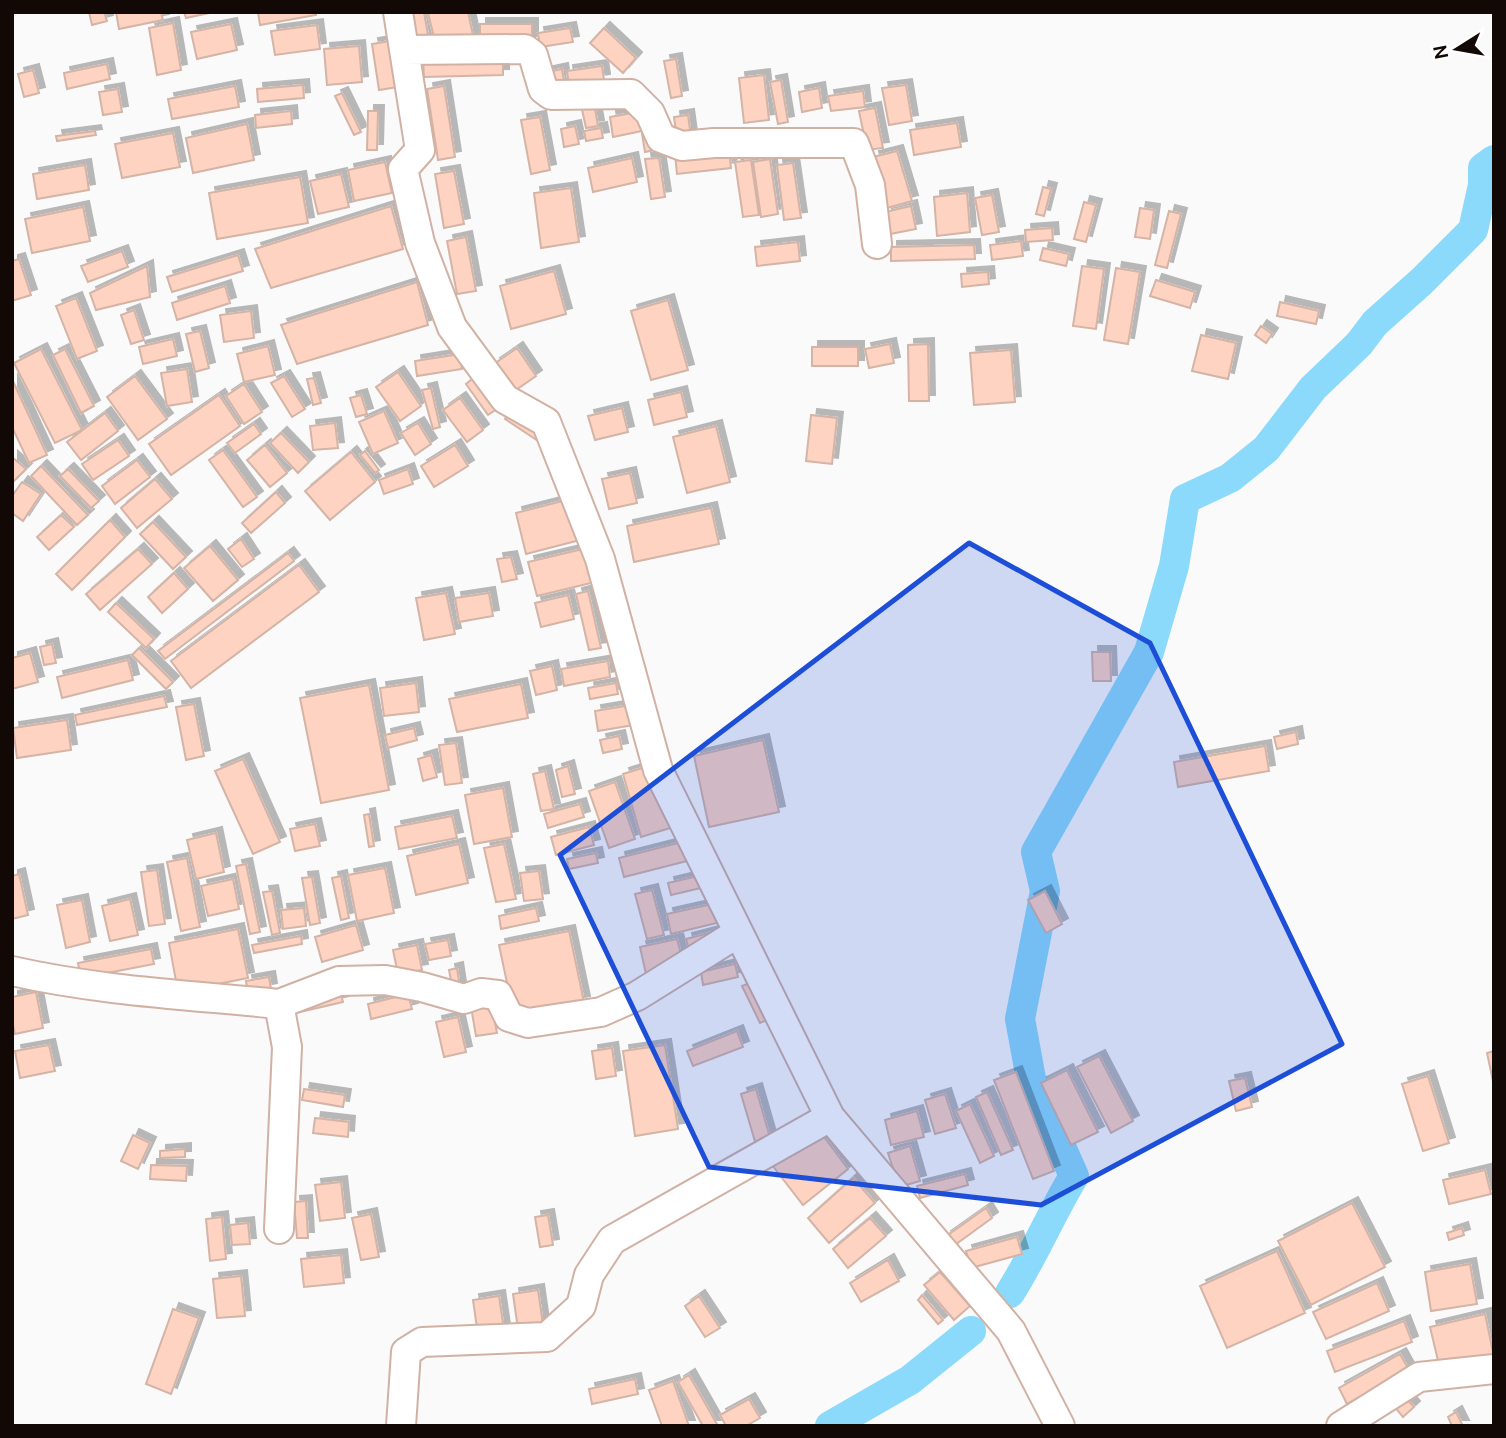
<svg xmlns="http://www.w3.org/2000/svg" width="1506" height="1438" font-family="Ubuntu,sans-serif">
<defs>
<filter id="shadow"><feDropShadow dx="6" dy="-6" stdDeviation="0" flood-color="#0004"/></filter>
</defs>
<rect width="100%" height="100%" fill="#fafafa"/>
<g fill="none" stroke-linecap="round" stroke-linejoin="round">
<path stroke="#8bdafb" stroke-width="30" d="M 1010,1293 C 1034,1255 1051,1214 1074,1176 L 1031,1079 L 1020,1019 L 1045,891 L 1036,852 L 1149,652 L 1174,566 L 1185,499 L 1230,478 L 1266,449 L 1313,388 L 1359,344 L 1375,323 L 1422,281 L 1473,230 L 1483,185 L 1483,168 L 1494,160
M 830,1426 L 910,1380 L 971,1331"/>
</g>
<path fill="#fed3c1" stroke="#d3b4a7" stroke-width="2" filter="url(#shadow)" d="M 89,12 L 104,12 L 107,21 L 92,25 Z
M 116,12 L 161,12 L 163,20 L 119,29 Z
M 184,12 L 214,12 L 186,18 Z
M 258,12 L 316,12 L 316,15 L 260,25 Z
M 405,12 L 424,12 L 429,41 L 411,45 Z
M 433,12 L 468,12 L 474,40 L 437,49 L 428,13 Z
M 173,23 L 181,70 L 157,75 L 149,28 Z
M 231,24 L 237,50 L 197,59 L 191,32 Z
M 480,24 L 532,24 L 532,42 L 480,42 Z
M 317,25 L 320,49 L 275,55 L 271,31 Z
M 570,28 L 573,42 L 540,47 L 538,33 Z
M 604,28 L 636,58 L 623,73 L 590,43 Z
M 396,40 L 404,86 L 379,90 L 372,44 Z
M 359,46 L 362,82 L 327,85 L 324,49 Z
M 503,56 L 503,75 L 424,77 L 423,58 Z
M 676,59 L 682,96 L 671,98 L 664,61 Z
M 107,64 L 110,79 L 67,89 L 64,73 Z
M 602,66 L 604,80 L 569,85 L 567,71 Z
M 562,69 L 565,87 L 547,91 L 543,73 Z
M 33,70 L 39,93 L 24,97 L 18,74 Z
M 764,75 L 769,120 L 744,123 L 739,78 Z
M 781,80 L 788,122 L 778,124 L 770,82 Z
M 303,85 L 304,98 L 258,102 L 257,89 Z
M 906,85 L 912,121 L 889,125 L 882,88 Z
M 235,86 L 239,107 L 172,119 L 168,99 Z
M 444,86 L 455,157 L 438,160 L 427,89 Z
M 819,88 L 822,108 L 802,112 L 799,92 Z
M 118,89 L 122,112 L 103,115 L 99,92 Z
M 863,91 L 865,107 L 831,111 L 828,96 Z
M 342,93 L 361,132 L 354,135 L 335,96 Z
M 593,98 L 598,126 L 586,128 L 580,100 Z
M 875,108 L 883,148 L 867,150 L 859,111 Z
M 291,111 L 292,124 L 256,128 L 255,115 Z
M 368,111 L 378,111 L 377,150 L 367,150 Z
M 638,112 L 642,131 L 613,137 L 610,117 Z
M 688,115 L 691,137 L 677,139 L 674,117 Z
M 540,117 L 550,170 L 531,174 L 521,120 Z
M 957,123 L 961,147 L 914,155 L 910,130 Z
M 247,124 L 254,160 L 193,173 L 186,138 Z
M 575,126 L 579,144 L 564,147 L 561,129 Z
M 601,128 L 603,138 L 586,141 L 584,131 Z
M 95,131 L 96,135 L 57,141 L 56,136 Z
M 173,133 L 180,167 L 122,178 L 115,144 Z
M 652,133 L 655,150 L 645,152 L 642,134 Z
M 729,149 L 731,168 L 677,174 L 675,154 Z
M 897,151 L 912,201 L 887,208 L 873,157 Z
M 632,158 L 637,182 L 593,192 L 588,168 Z
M 659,158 L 665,197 L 651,199 L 645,159 Z
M 770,159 L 778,214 L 761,217 L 753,162 Z
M 751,160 L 759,215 L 743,217 L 735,162 Z
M 385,162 L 392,193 L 354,201 L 348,170 Z
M 793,163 L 801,218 L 784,220 L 777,165 Z
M 85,165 L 89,190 L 37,199 L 33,174 Z
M 454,171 L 464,224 L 444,228 L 435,174 Z
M 341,174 L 349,207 L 318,214 L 310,181 Z
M 300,177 L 308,223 L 217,239 L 209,193 Z
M 1043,187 L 1051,189 L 1044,216 L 1036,214 Z
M 571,188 L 579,242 L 541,248 L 534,193 Z
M 967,193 L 970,232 L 937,236 L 934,197 Z
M 992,195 L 999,232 L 982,235 L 975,198 Z
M 1084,202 L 1096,205 L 1086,242 L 1074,239 Z
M 391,206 L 403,249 L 271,288 L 255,249 Z
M 911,206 L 916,229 L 890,234 L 885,212 Z
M 83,207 L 90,241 L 32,253 L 25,219 Z
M 1140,208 L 1154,210 L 1150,239 L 1135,237 Z
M 1169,211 L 1181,214 L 1167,268 L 1155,265 Z
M 1052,228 L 1053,240 L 1026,242 L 1025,230 Z
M 466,237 L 476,291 L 457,294 L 447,241 Z
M 1021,241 L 1023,256 L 992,260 L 990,245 Z
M 798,242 L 800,261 L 757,266 L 755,247 Z
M 974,245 L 975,259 L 891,261 L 891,247 Z
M 1043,248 L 1069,254 L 1066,266 L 1040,260 Z
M 122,251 L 128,267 L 88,282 L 81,266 Z
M 238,255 L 243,271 L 172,292 L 167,277 Z
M 19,259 L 31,295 L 12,301 L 12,261 Z
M 147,266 L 150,297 L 96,310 L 90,293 Z
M 1082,266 L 1104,269 L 1096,329 L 1073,326 Z
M 1116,268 L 1140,272 L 1128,344 L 1104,340 Z
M 554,271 L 566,314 L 511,329 L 500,286 Z
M 988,272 L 989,284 L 962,287 L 961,274 Z
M 1156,280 L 1195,292 L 1190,308 L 1150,296 Z
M 417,282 L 428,325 L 297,364 L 281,325 Z
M 225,286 L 230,303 L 177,320 L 172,303 Z
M 76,298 L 97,351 L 77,359 L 56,306 Z
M 668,300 L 688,370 L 651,380 L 631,311 Z
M 1280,302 L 1319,311 L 1316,324 L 1277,316 Z
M 134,310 L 144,340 L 131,344 L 121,315 Z
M 251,311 L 254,338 L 224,342 L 220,315 Z
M 1261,326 L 1272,334 L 1266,343 L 1255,335 Z
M 200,331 L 209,368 L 195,372 L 186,334 Z
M 1201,335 L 1236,343 L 1228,379 L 1192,371 Z
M 173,339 L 177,356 L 143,364 L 139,347 Z
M 890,344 L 894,363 L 869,368 L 865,349 Z
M 928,344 L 929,401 L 909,401 L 908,345 Z
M 268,346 L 275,375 L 244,382 L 237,354 Z
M 812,347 L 858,347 L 858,366 L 812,366 Z
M 517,348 L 536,376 L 513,392 L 494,364 Z
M 41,349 L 82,430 L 55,443 L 14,363 Z
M 65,349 L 94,406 L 81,413 L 53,355 Z
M 1011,350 L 1015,402 L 974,405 L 970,353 Z
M 460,354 L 462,369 L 417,376 L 415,361 Z
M 187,369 L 192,402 L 167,406 L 161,373 Z
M 398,372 L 421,406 L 400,421 L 376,387 Z
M 477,375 L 500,407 L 488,415 L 466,384 Z
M 135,376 L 167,419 L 138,440 L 107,397 Z
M 284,376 L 305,409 L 292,417 L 271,383 Z
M 314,378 L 321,403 L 313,405 L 307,379 Z
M 12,379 L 47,455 L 29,463 L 12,427 Z
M 244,384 L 262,412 L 244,424 L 226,396 Z
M 431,388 L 440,427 L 433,429 L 422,390 Z
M 681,392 L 687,417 L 654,425 L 648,400 Z
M 219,395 L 240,426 L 171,475 L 149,444 Z
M 361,395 L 367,414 L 356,417 L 350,398 Z
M 460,398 L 483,430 L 467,442 L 443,410 Z
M 622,408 L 628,432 L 595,440 L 588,416 Z
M 384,411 L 398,443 L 373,454 L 359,422 Z
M 510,411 L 544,433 L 538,441 L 505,419 Z
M 105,413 L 118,431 L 81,460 L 67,442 Z
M 811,415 L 837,418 L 832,464 L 806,461 Z
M 335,423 L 338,448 L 313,450 L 310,426 Z
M 418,423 L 431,444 L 415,455 L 401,433 Z
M 254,424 L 261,434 L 235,453 L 227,443 Z
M 716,426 L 730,482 L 687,493 L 673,437 Z
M 281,433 L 309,462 L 298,473 L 270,443 Z
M 118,440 L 129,456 L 93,480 L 82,464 Z
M 265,445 L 287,473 L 270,487 L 247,460 Z
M 455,445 L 468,466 L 434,487 L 421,466 Z
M 223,450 L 257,497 L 243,507 L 209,460 Z
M 365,451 L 379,470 L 375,473 L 360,455 Z
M 351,452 L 375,482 L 330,520 L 305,491 Z
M 12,457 L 26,469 L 12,483 Z
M 137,460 L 150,477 L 115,504 L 102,486 Z
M 41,466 L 88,515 L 77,525 L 31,476 Z
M 68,469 L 99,501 L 91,508 L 60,476 Z
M 408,469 L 413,484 L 384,494 L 379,480 Z
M 630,473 L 637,503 L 609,509 L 602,479 Z
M 155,479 L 172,499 L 137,528 L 121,508 Z
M 22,482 L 41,494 L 23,521 L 12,513 L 12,496 Z
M 276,492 L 285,503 L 251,533 L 242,523 Z
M 570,499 L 580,540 L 526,554 L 516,513 Z
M 711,508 L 719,544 L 634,562 L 627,526 Z
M 61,515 L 74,527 L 49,550 L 37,537 Z
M 110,520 L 125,537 L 72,590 L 56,574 Z
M 153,522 L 186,557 L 173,569 L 140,534 Z
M 241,539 L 254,559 L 242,567 L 228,549 Z
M 210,546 L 238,580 L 213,601 L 184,568 Z
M 587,548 L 595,582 L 537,596 L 528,562 Z
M 138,549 L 152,564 L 100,610 L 86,594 Z
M 288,553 L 294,561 L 165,659 L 158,651 Z
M 511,557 L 517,579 L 502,582 L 497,559 Z
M 299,565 L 319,592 L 191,688 L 171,661 Z
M 174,573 L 188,589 L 162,613 L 148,597 Z
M 588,591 L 601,648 L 589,650 L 576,594 Z
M 446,593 L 455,634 L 424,640 L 416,598 Z
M 489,593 L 493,616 L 459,622 L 455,598 Z
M 568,595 L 574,619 L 541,627 L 535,603 Z
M 116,603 L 154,639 L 146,648 L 108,612 Z
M 52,644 L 56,663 L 44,665 L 40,647 Z
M 139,648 L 173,682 L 166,689 L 132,655 Z
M 1092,652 L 1110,652 L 1111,681 L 1093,681 Z
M 30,653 L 38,682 L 12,689 L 12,658 Z
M 128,660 L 133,680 L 62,698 L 57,677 Z
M 608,661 L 610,677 L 564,686 L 561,669 Z
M 552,666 L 557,690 L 536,695 L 530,671 Z
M 416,683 L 419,712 L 384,716 L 380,688 Z
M 616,683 L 618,694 L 590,699 L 588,688 Z
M 521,684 L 528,718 L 457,732 L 449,699 Z
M 369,685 L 389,790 L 321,803 L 300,698 Z
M 164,696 L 167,707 L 77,725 L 75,715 Z
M 194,704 L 204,756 L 186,760 L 176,707 Z
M 637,704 L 640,724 L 598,731 L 595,711 Z
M 67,720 L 71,750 L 17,758 L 13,728 Z
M 414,728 L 417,740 L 388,748 L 385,735 Z
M 1296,732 L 1298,744 L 1277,749 L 1274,737 Z
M 619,736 L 622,749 L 603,753 L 600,740 Z
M 763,740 L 779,812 L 709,827 L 694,756 Z
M 456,743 L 462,783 L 445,785 L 439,745 Z
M 1265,746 L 1269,771 L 1178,787 L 1174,762 Z
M 431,755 L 437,777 L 423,781 L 418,759 Z
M 243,759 L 280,842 L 253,854 L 215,771 Z
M 652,765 L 670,828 L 641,837 L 623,774 Z
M 568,766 L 575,794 L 562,797 L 556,770 Z
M 545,771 L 554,809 L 541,811 L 533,774 Z
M 615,782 L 635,839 L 609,848 L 589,791 Z
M 503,788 L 512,837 L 474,844 L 465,795 Z
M 580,804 L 584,817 L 548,828 L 544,814 Z
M 369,814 L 374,846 L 369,847 L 364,815 Z
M 452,816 L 457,838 L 399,849 L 395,827 Z
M 315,824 L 320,846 L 295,851 L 290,829 Z
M 589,827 L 594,845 L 556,855 L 551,837 Z
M 216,833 L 224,872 L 196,879 L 187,840 Z
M 686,841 L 691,860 L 624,877 L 619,858 Z
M 459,844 L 468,883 L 416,895 L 407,856 Z
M 504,844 L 516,899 L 496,902 L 484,848 Z
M 596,853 L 598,863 L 569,869 L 567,859 Z
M 187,858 L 200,927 L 181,931 L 167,862 Z
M 246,864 L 260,932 L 250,934 L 236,866 Z
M 385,868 L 394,913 L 357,921 L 348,875 Z
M 157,870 L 165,924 L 149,926 L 141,872 Z
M 539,871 L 543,899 L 524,901 L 520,873 Z
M 19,874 L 28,915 L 12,919 L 12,876 Z
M 702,875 L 705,887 L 671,895 L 668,883 Z
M 341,876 L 349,918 L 341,920 L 332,878 Z
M 312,877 L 320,923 L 310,925 L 302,878 Z
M 233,879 L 239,909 L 208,916 L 201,886 Z
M 652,890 L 664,935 L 647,939 L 635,894 Z
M 272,891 L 280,933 L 272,935 L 263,892 Z
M 1045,891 L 1062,924 L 1046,933 L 1028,900 Z
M 130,899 L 138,935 L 110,941 L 102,906 Z
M 82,900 L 90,942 L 66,948 L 57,905 Z
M 721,902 L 725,921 L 671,934 L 667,914 Z
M 304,908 L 306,926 L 283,929 L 281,910 Z
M 536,908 L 539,921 L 501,929 L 499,916 Z
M 356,925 L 363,950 L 322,962 L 315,937 Z
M 238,929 L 248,978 L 178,992 L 169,943 Z
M 569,931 L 584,1002 L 514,1016 L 499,945 Z
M 717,931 L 689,950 L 686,939 Z
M 301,936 L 302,944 L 254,953 L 252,945 Z
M 677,939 L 684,965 L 646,974 L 640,947 Z
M 448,940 L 451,956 L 429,960 L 425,944 Z
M 417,945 L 422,970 L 398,974 L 393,950 Z
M 151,949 L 154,964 L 81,978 L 78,963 Z
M 735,964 L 738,977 L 703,985 L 701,972 Z
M 457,968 L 461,994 L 454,996 L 449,970 Z
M 269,977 L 271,989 L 248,994 L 246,981 Z
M 752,982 L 769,1019 L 760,1023 L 742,986 Z
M 340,990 L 343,1002 L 300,1012 L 297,1000 Z
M 36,992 L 43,1028 L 15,1034 L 12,1020 L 12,997 Z
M 408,994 L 412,1009 L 371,1019 L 368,1004 Z
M 490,997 L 497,1033 L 476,1036 L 470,1001 Z
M 458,1017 L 466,1052 L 444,1057 L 436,1022 Z
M 737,1031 L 743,1047 L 693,1066 L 687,1051 Z
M 49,1045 L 55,1071 L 20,1078 L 15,1051 Z
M 665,1045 L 678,1129 L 635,1136 L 623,1051 Z
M 612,1048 L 616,1076 L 596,1079 L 592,1051 Z
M 1494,1051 L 1494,1086 L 1487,1053 Z
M 1099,1056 L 1133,1121 L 1111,1133 L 1077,1067 Z
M 1067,1070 L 1098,1132 L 1071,1145 L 1041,1083 Z
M 1016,1072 L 1054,1171 L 1033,1179 L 994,1080 Z
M 1428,1076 L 1449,1143 L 1423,1151 L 1402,1084 Z
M 1245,1078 L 1252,1107 L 1236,1111 L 1229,1081 Z
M 304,1089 L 345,1095 L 343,1107 L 302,1100 Z
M 756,1089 L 771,1141 L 756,1145 L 741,1094 Z
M 987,1092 L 1013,1150 L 1001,1155 L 976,1097 Z
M 945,1094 L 956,1128 L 935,1134 L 925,1100 Z
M 970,1104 L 994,1156 L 980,1163 L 956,1111 Z
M 917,1111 L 924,1137 L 891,1145 L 885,1120 Z
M 315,1118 L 349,1122 L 348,1137 L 313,1133 Z
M 818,1129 L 848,1169 L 803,1205 L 772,1165 Z
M 133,1135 L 150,1143 L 138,1169 L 121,1161 Z
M 910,1146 L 920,1181 L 899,1187 L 888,1153 Z
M 185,1149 L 185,1157 L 160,1158 L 160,1151 Z
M 151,1165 L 187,1166 L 186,1181 L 150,1179 Z
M 1485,1170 L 1491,1194 L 1449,1204 L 1443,1180 Z
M 965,1174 L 968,1185 L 920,1198 L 917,1186 Z
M 853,1178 L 875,1203 L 829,1243 L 808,1218 Z
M 341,1182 L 345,1218 L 320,1221 L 315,1185 Z
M 306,1201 L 308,1238 L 297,1238 L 294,1202 Z
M 1352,1203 L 1385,1267 L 1311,1305 L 1278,1241 Z
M 986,1208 L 992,1218 L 952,1247 L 945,1237 Z
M 371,1214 L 379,1257 L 361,1260 L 352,1218 Z
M 548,1215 L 553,1245 L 540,1247 L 535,1217 Z
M 222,1217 L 226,1259 L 210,1261 L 206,1219 Z
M 870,1218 L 886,1236 L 848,1268 L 833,1249 Z
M 248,1223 L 250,1244 L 232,1245 L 230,1225 Z
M 1462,1228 L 1464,1235 L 1449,1240 L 1447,1233 Z
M 1017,1237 L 1022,1254 L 971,1268 L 966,1251 Z
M 1277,1251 L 1305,1313 L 1227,1348 L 1200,1286 Z
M 341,1255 L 344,1283 L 304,1287 L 301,1259 Z
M 888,1260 L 899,1281 L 861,1302 L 850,1283 Z
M 1470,1264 L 1477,1304 L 1431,1311 L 1425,1272 Z
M 940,1272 L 970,1306 L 954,1320 L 924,1285 Z
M 241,1276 L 245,1316 L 217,1318 L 213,1279 Z
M 1377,1283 L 1389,1311 L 1326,1339 L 1313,1312 Z
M 538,1290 L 543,1325 L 518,1329 L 513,1294 Z
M 922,1295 L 943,1320 L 938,1324 L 918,1300 Z
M 499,1296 L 504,1330 L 478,1335 L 473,1300 Z
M 699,1296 L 720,1328 L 705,1337 L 685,1306 Z
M 173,1309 L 199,1318 L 171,1394 L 146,1384 Z
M 1485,1314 L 1494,1357 L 1440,1369 L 1430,1327 Z
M 1404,1321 L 1412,1342 L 1335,1372 L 1327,1351 Z
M 1400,1354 L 1409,1370 L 1347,1404 L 1339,1388 Z
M 689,1375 L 718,1426 L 703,1426 L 678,1382 Z
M 635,1379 L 638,1394 L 592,1404 L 589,1389 Z
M 673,1381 L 689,1426 L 662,1426 L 649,1390 Z
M 1405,1397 L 1414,1407 L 1403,1417 L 1395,1407 Z
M 749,1399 L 760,1418 L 746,1426 L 726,1426 L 720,1415 Z
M 1456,1412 L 1463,1426 L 1452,1426 L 1448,1417 Z"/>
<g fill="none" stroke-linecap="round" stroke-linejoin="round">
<g stroke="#d0b1a4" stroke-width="32">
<path id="street" d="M 398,12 L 420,150 L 403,169 L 420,243 L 452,327 L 505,399 L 546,422 L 600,559 L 658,770 L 830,1117 L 1011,1331 L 1060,1426
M 404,50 L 525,49 L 533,55 L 543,89 L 551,95 L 631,94 L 650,113 L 661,138 L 682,146 L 714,143 L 854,143 L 870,185 L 877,244
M 12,971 C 100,991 190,995 279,1004 L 287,1047 L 279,1229
M 279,1004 L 339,981 L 385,980 L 422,987 L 464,999 L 481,993 L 498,995 L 509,1017 L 528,1023 L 601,1012 L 637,996 L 738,933
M 401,1426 L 406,1352 L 422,1342 L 547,1337 L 581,1306 L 589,1275 L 612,1240 L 830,1117
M 1341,1426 L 1419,1377 L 1494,1369"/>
</g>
<use href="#street" stroke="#fff" stroke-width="28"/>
</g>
<path fill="#1d4ed8" fill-opacity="0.2" stroke="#1d4ed8" stroke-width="5" stroke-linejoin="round" d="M 969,543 L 1150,643 L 1342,1044 L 1041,1205 L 709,1167 L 560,855 Z"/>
<rect width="1506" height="1438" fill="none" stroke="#120805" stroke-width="28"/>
<g transform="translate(1457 49) rotate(259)" stroke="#ffffff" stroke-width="5" paint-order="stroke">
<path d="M0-5L12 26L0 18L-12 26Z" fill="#120805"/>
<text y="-10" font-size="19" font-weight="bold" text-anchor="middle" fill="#120805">N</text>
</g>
</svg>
